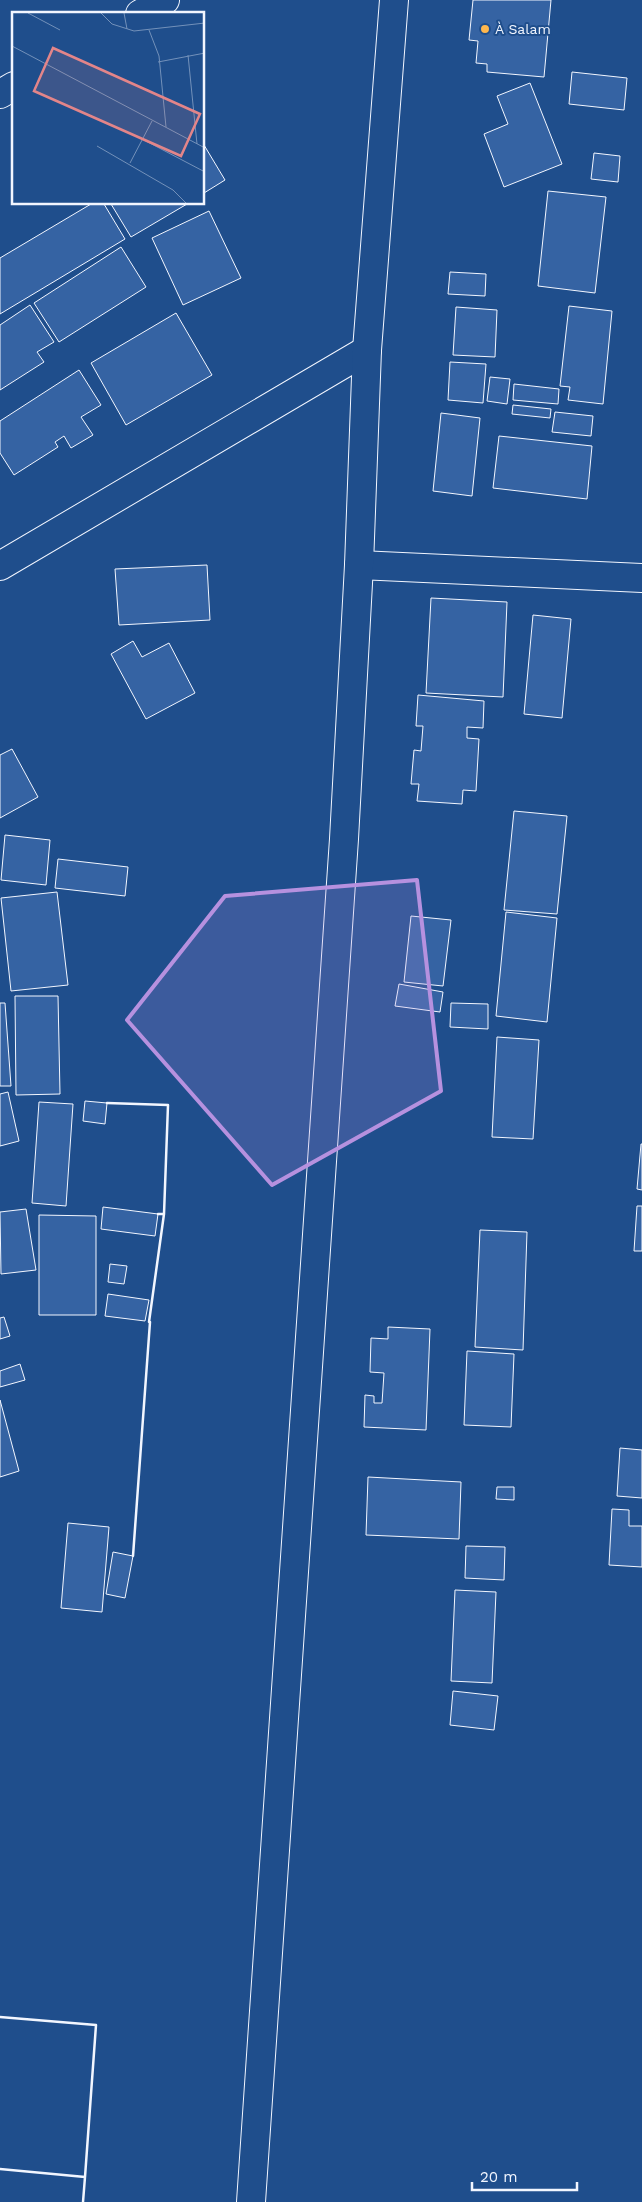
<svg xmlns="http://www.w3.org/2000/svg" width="642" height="2202" font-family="'Work Sans',sans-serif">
<rect width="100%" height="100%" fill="#1f4e8c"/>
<path fill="#3563a3" stroke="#f2f6ff" d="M 473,0 L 551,0 L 544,77 L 487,72 L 487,64 L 476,63 L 478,41 L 469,40 Z
M 572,72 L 627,78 L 624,110 L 569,104 Z
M 530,83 L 562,164 L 504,187 L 484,134 L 508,124 L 497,96 Z
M 204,145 L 225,180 L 204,193 Z
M 594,153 L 620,156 L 618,182 L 591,179 Z
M 548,191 L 606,197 L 595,293 L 538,286 Z
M 91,204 L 104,204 L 125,239 L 0,314 L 0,258 Z
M 111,204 L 187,204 L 131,237 Z
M 209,211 L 241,278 L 183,305 L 152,238 Z
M 121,247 L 146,287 L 59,342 L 34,303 Z
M 450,272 L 486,274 L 485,296 L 448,294 Z
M 30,305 L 54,342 L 37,352 L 44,362 L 0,390 L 0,325 Z
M 569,306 L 612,311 L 603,404 L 568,400 L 570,387 L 560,386 Z
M 456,307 L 497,310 L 495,357 L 453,355 Z
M 176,313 L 212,375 L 126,425 L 91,363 Z
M 450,362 L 486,364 L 483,403 L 448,400 Z
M 79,370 L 101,405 L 81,417 L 93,435 L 71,448 L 64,436 L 55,442 L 58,447 L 14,475 L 0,453 L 0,421 Z
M 490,377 L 510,379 L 507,404 L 487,401 Z
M 514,384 L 559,389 L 558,404 L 513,400 Z
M 513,405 L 551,409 L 550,418 L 512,414 Z
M 555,412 L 593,416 L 591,436 L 552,432 Z
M 441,413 L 480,418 L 472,496 L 433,491 Z
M 499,436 L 592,446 L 587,499 L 493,488 Z
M 207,565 L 210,620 L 119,625 L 115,569 Z
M 431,598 L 507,602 L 503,697 L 426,693 Z
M 533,615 L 571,619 L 562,718 L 524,714 Z
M 133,641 L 142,657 L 169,643 L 195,693 L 146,719 L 111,654 Z
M 418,695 L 484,701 L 483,728 L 467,727 L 467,738 L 479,739 L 476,791 L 463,790 L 462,804 L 417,801 L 419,784 L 411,784 L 414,750 L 421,751 L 423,726 L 416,726 Z
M 12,749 L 38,797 L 0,818 L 0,755 Z
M 514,811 L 567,816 L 557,914 L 504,910 Z
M 5,835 L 50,840 L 46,885 L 1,880 Z
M 58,859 L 128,867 L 125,896 L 55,888 Z
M 57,892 L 68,985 L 11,991 L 1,898 Z
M 506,912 L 557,918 L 547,1022 L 496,1016 Z
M 411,916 L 451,920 L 443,986 L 404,982 Z
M 399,984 L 443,992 L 440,1012 L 395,1006 Z
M 15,996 L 58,996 L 60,1094 L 16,1095 Z
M 0,1003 L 5,1003 L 11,1086 L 0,1086 Z
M 451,1003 L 488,1004 L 488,1029 L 450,1027 Z
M 497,1037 L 539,1040 L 533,1139 L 492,1137 Z
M 8,1092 L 19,1141 L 0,1146 L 0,1094 Z
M 85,1101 L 107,1103 L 105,1124 L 83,1121 Z
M 39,1102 L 73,1104 L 66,1206 L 32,1203 Z
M 641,1144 L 642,1144 L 642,1190 L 637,1189 Z
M 637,1206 L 642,1206 L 642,1251 L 634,1251 Z
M 103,1207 L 158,1214 L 155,1236 L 101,1229 Z
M 26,1209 L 36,1270 L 1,1274 L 0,1212 Z
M 39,1215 L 96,1216 L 96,1315 L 39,1315 Z
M 480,1230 L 527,1232 L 523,1350 L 475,1347 Z
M 110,1264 L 127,1266 L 124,1284 L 108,1282 Z
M 108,1294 L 149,1300 L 145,1321 L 105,1316 Z
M 4,1317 L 10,1336 L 0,1339 L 0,1318 Z
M 388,1327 L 430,1329 L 426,1430 L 364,1427 L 365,1395 L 374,1396 L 374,1403 L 382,1403 L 384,1373 L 370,1372 L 371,1338 L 388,1339 Z
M 467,1351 L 514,1354 L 511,1427 L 464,1425 Z
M 20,1364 L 25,1380 L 0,1387 L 0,1371 Z
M 0,1400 L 19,1471 L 0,1477 Z
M 620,1448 L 642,1450 L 642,1498 L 617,1496 Z
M 368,1477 L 461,1482 L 459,1539 L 366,1535 Z
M 497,1487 L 514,1487 L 514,1500 L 496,1499 Z
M 612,1509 L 629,1510 L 629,1526 L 642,1526 L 642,1567 L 609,1565 Z
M 68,1523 L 109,1527 L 102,1612 L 61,1608 Z
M 466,1546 L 505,1547 L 504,1580 L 465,1578 Z
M 113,1552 L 133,1556 L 125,1598 L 106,1594 Z
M 455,1590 L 496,1592 L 492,1683 L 451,1681 Z
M 453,1691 L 498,1696 L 494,1730 L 450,1725 Z"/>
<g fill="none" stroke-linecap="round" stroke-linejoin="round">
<g stroke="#f2f6ff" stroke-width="30">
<path id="minor" d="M 140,14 L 165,0
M 0,94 L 14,86
M 359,565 L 642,578
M 0,566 L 367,350"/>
</g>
<g stroke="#f2f6ff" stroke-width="30">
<path id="tertiary" d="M 251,2202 L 344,839 L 359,565 L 367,350 L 394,0"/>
</g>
<use href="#minor" stroke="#1f4e8c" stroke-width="28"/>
<use href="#tertiary" stroke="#1f4e8c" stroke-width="28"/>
<path stroke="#f2f6ff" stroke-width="2.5" d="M 107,1103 L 168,1105 L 164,1214 L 158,1214
M 149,1322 L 164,1214
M 133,1556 L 150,1322
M 0,2017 L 96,2025 L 85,2177
M 0,2169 L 85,2177 L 83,2202"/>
</g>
<path fill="#b691df" fill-opacity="0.2" stroke="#b691df" stroke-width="4" stroke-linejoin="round" d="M 417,880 L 441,1091 L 272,1185 L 127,1020 L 225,896 Z"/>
<circle fill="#ffb74d" stroke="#1f4e8c" stroke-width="2" cx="485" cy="29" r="5"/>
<g text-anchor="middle" stroke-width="4" stroke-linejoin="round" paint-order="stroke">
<g font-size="14" fill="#f2f6ff" stroke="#1f4e8c" text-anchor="start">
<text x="495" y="34">À Salam</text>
</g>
</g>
<g transform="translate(12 12)">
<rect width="192" height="192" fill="#1f4e8c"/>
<path fill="none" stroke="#7391ba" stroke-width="1" d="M 16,1 L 48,18M 89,1 L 100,12 L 122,19 L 193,11M 112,1 L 115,17M 137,18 L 147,44 L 154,115M 0,34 L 193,136M 176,43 L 185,132M 146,50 L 193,41M 130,127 L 193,160M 85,134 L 161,178 L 175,192M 118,151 L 140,109"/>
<path fill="#e38589" fill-opacity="0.15" stroke="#e38589" stroke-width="2.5" d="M 41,36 L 188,102 L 169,144 L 22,79 Z"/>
<rect width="192" height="192" fill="none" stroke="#f2f6ff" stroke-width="2.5"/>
</g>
<path d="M472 2182v8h105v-8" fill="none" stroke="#f2f6ff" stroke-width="2.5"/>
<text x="480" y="2182" font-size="15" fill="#f2f6ff" stroke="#1f4e8c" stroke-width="4" paint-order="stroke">20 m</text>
</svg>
